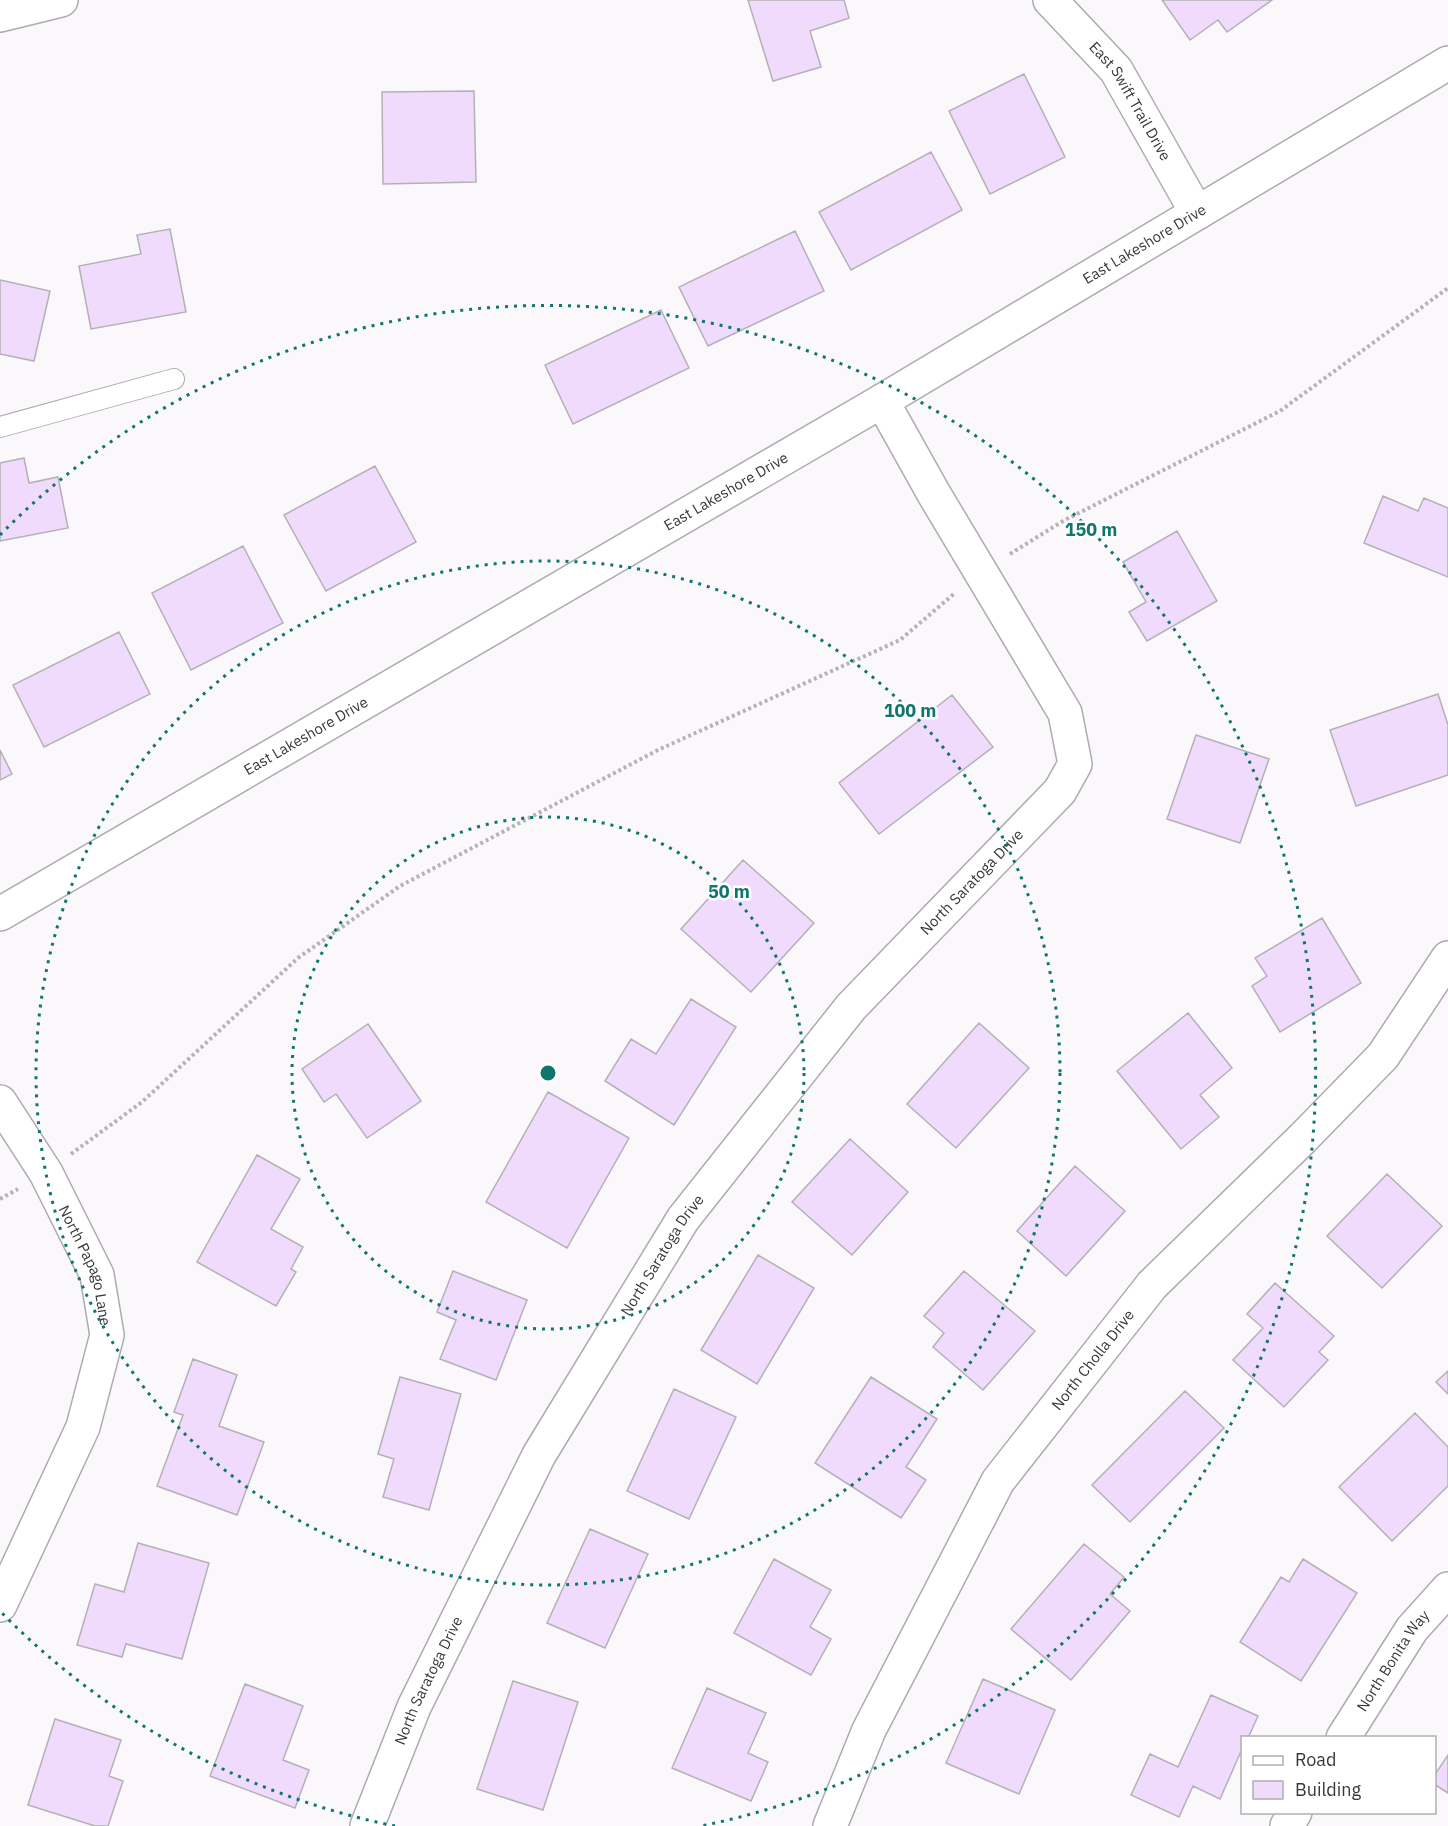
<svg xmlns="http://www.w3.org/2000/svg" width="1448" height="1826" font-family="'IBM Plex Sans',sans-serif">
<rect width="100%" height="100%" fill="#fbf8fc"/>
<path fill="#f1dbfc" stroke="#b4b1b6" stroke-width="1.5" d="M 748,0 L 844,0 L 849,18 L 810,31 L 821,67 L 773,81 Z
M 1162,0 L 1272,0 L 1227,32 L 1218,20 L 1190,40 Z
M 1024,74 L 1065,157 L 990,194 L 949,111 Z
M 474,91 L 476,182 L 383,184 L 382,92 Z
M 931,152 L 962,210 L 851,270 L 819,212 Z
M 170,229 L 186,312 L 91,329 L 79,266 L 141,254 L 137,235 Z
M 795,231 L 824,291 L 708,346 L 679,287 Z
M 0,280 L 50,291 L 34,361 L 0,354 Z
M 661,310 L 689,368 L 573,424 L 545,365 Z
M 24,458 L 29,483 L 58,477 L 68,528 L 0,541 L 0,463 Z
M 375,466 L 416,542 L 326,591 L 284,515 Z
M 1383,496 L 1418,511 L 1424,498 L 1448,508 L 1448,577 L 1364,543 Z
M 1177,531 L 1217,601 L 1147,641 L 1129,612 L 1146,602 L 1123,562 Z
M 243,546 L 283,623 L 191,670 L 152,593 Z
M 119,632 L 150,694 L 44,747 L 13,685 Z
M 1438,694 L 1448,725 L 1448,775 L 1356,806 L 1330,730 Z
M 952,695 L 993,747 L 879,834 L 839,783 Z
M 1196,735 L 1269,759 L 1240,843 L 1167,819 Z
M 0,750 L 12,774 L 0,780 Z
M 743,860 L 814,923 L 751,992 L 681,929 Z
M 1322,918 L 1361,983 L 1280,1032 L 1252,986 L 1267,976 L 1255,958 Z
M 691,999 L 736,1027 L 674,1125 L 605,1081 L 631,1039 L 656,1054 Z
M 1188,1013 L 1232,1068 L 1200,1095 L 1219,1117 L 1181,1149 L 1117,1071 Z
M 979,1023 L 1029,1068 L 956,1148 L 907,1104 Z
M 368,1024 L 421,1101 L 367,1138 L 336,1094 L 324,1102 L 302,1069 Z
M 548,1092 L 629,1138 L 567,1248 L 486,1202 Z
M 850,1139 L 908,1192 L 852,1255 L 792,1202 Z
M 257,1155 L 300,1179 L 271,1229 L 303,1247 L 291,1269 L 296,1272 L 276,1306 L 197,1262 Z
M 1075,1166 L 1125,1211 L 1066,1276 L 1017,1231 Z
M 1387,1174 L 1442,1226 L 1382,1288 L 1327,1236 Z
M 758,1255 L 814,1288 L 757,1384 L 701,1350 Z
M 453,1271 L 527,1300 L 496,1380 L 440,1359 L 456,1320 L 437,1312 Z
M 964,1271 L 1035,1331 L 983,1390 L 933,1347 L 944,1333 L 924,1316 Z
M 1275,1283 L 1334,1336 L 1319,1352 L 1328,1360 L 1284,1407 L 1233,1360 L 1263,1328 L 1247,1314 Z
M 193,1359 L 237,1375 L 219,1426 L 264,1442 L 237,1515 L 157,1486 L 183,1415 L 174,1412 Z
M 1448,1371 L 1448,1394 L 1436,1382 Z
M 400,1377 L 461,1394 L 429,1510 L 383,1497 L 394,1459 L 378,1454 Z
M 871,1377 L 937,1419 L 906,1467 L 926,1480 L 901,1518 L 815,1463 Z
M 674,1389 L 736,1417 L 689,1519 L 627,1491 Z
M 1185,1391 L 1224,1428 L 1130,1522 L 1092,1485 Z
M 1415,1413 L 1448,1447 L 1448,1486 L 1392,1541 L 1339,1487 Z
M 590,1529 L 648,1554 L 605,1648 L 547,1623 Z
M 138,1543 L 209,1563 L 182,1659 L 126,1644 L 122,1657 L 77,1645 L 95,1584 L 124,1592 Z
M 1084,1544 L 1124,1577 L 1110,1594 L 1130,1611 L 1071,1680 L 1011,1629 Z
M 774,1559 L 831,1590 L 810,1627 L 831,1639 L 811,1675 L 734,1633 Z
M 1303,1559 L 1357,1593 L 1301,1681 L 1240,1642 L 1281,1577 L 1289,1582 Z
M 983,1679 L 1055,1710 L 1019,1794 L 946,1763 Z
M 513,1681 L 578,1702 L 543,1810 L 477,1789 Z
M 245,1684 L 303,1706 L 283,1760 L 309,1770 L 295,1808 L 210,1776 Z
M 707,1688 L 766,1713 L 748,1753 L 768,1762 L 751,1801 L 672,1768 Z
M 1211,1695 L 1258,1716 L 1248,1738 L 1242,1738 L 1242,1749 L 1220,1799 L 1193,1786 L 1179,1817 L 1131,1795 L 1150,1754 L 1178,1767 Z
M 55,1719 L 121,1740 L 109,1776 L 123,1781 L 108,1826 L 95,1826 L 28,1805 Z
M 1448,1755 L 1448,1793 L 1434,1784 L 1434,1776 Z"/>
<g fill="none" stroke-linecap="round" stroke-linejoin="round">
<g stroke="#aeabaf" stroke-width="22">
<path id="lane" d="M 0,427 L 174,379"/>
</g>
<g stroke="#aeabaf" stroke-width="36">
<g id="street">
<path id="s1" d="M 1050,0 L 1116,70 L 1197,213"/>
<path d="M 0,15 L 61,0"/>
<path id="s2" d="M 0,1102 L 46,1173 L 97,1275 L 107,1335 L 83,1427 L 0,1605"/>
<path id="s3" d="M 1343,1738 L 1412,1629 L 1448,1589"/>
<path id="s4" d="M 367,1826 L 414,1707 L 539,1455 L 683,1219 L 851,1007 L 1060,791 L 1075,764 L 1065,713 L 934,494 L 882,401"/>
<path id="s5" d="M 830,1826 L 869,1730 L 998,1481 L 1152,1285 L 1302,1139 L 1383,1056 L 1448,958"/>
<path d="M 1287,1826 L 1295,1812"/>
</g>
</g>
<g stroke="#aeabaf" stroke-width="36">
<g id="secondary">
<path id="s6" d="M 0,914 L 882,401 L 1448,63"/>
</g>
</g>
<path stroke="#b6b3b6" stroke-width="4" stroke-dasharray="3 3" stroke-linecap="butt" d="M 1010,554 L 1063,521 L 1280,411 L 1448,288
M 71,1154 L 142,1102 L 298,958 L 400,886 L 658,750 L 900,640 L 955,593
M 0,1199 L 18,1189"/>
<use href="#lane" stroke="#fff" stroke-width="20"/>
<use href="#street" stroke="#fff" stroke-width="33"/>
<use href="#secondary" stroke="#fff" stroke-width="33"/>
</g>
<g fill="none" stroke="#0f766e" stroke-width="3" stroke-dasharray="3 6">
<circle cx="548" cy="1073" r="256"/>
<circle cx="548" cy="1073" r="512"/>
<path d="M395 1826A768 768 0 0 1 0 1611M0 535A768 768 0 1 1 701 1826"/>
</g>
<g text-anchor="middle" stroke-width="5" stroke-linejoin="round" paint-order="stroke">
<g font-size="15" fill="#393839" stroke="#fff">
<text dy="5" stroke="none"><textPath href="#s1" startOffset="130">East Swift Trail Drive</textPath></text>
<text dy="5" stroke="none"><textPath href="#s6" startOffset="1326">East Lakeshore Drive</textPath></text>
<text dy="5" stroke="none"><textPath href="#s6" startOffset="840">East Lakeshore Drive</textPath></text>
<text dy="5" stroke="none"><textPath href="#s6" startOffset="354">East Lakeshore Drive</textPath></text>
<text dy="5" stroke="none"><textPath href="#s4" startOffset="1130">North Saratoga Drive</textPath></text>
<text dy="5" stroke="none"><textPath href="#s4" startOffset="644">North Saratoga Drive</textPath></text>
<text dy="5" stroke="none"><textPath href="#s2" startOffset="186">North Papago Lane</textPath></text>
<text dy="5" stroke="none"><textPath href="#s5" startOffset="538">North Cholla Drive</textPath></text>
<text dy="5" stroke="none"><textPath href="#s3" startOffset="92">North Bonita Way</textPath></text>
<text dy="5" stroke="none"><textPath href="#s4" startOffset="158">North Saratoga Drive</textPath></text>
</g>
</g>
<circle cx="548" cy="1073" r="9" fill="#0f766e" stroke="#fff" stroke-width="3"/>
<g font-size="18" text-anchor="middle" font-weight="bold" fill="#0f766e" stroke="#fff" stroke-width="5" stroke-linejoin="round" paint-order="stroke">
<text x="1091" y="536">150 m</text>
<text x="910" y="717">100 m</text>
<text x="729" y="898">50 m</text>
</g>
<rect x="1241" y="1736" width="195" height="78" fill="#ffffff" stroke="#b0afb0" stroke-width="1.5"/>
<rect x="1253" y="1756" width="30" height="9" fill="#ffffff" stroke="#b0afb0" stroke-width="1.5"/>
<text x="1295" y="1766" font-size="18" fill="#393839">Road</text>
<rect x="1253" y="1781" width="30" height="18" fill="#f1dbfc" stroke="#b0afb0" stroke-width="1.5"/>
<text x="1295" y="1796" font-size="18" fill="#393839">Building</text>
</svg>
